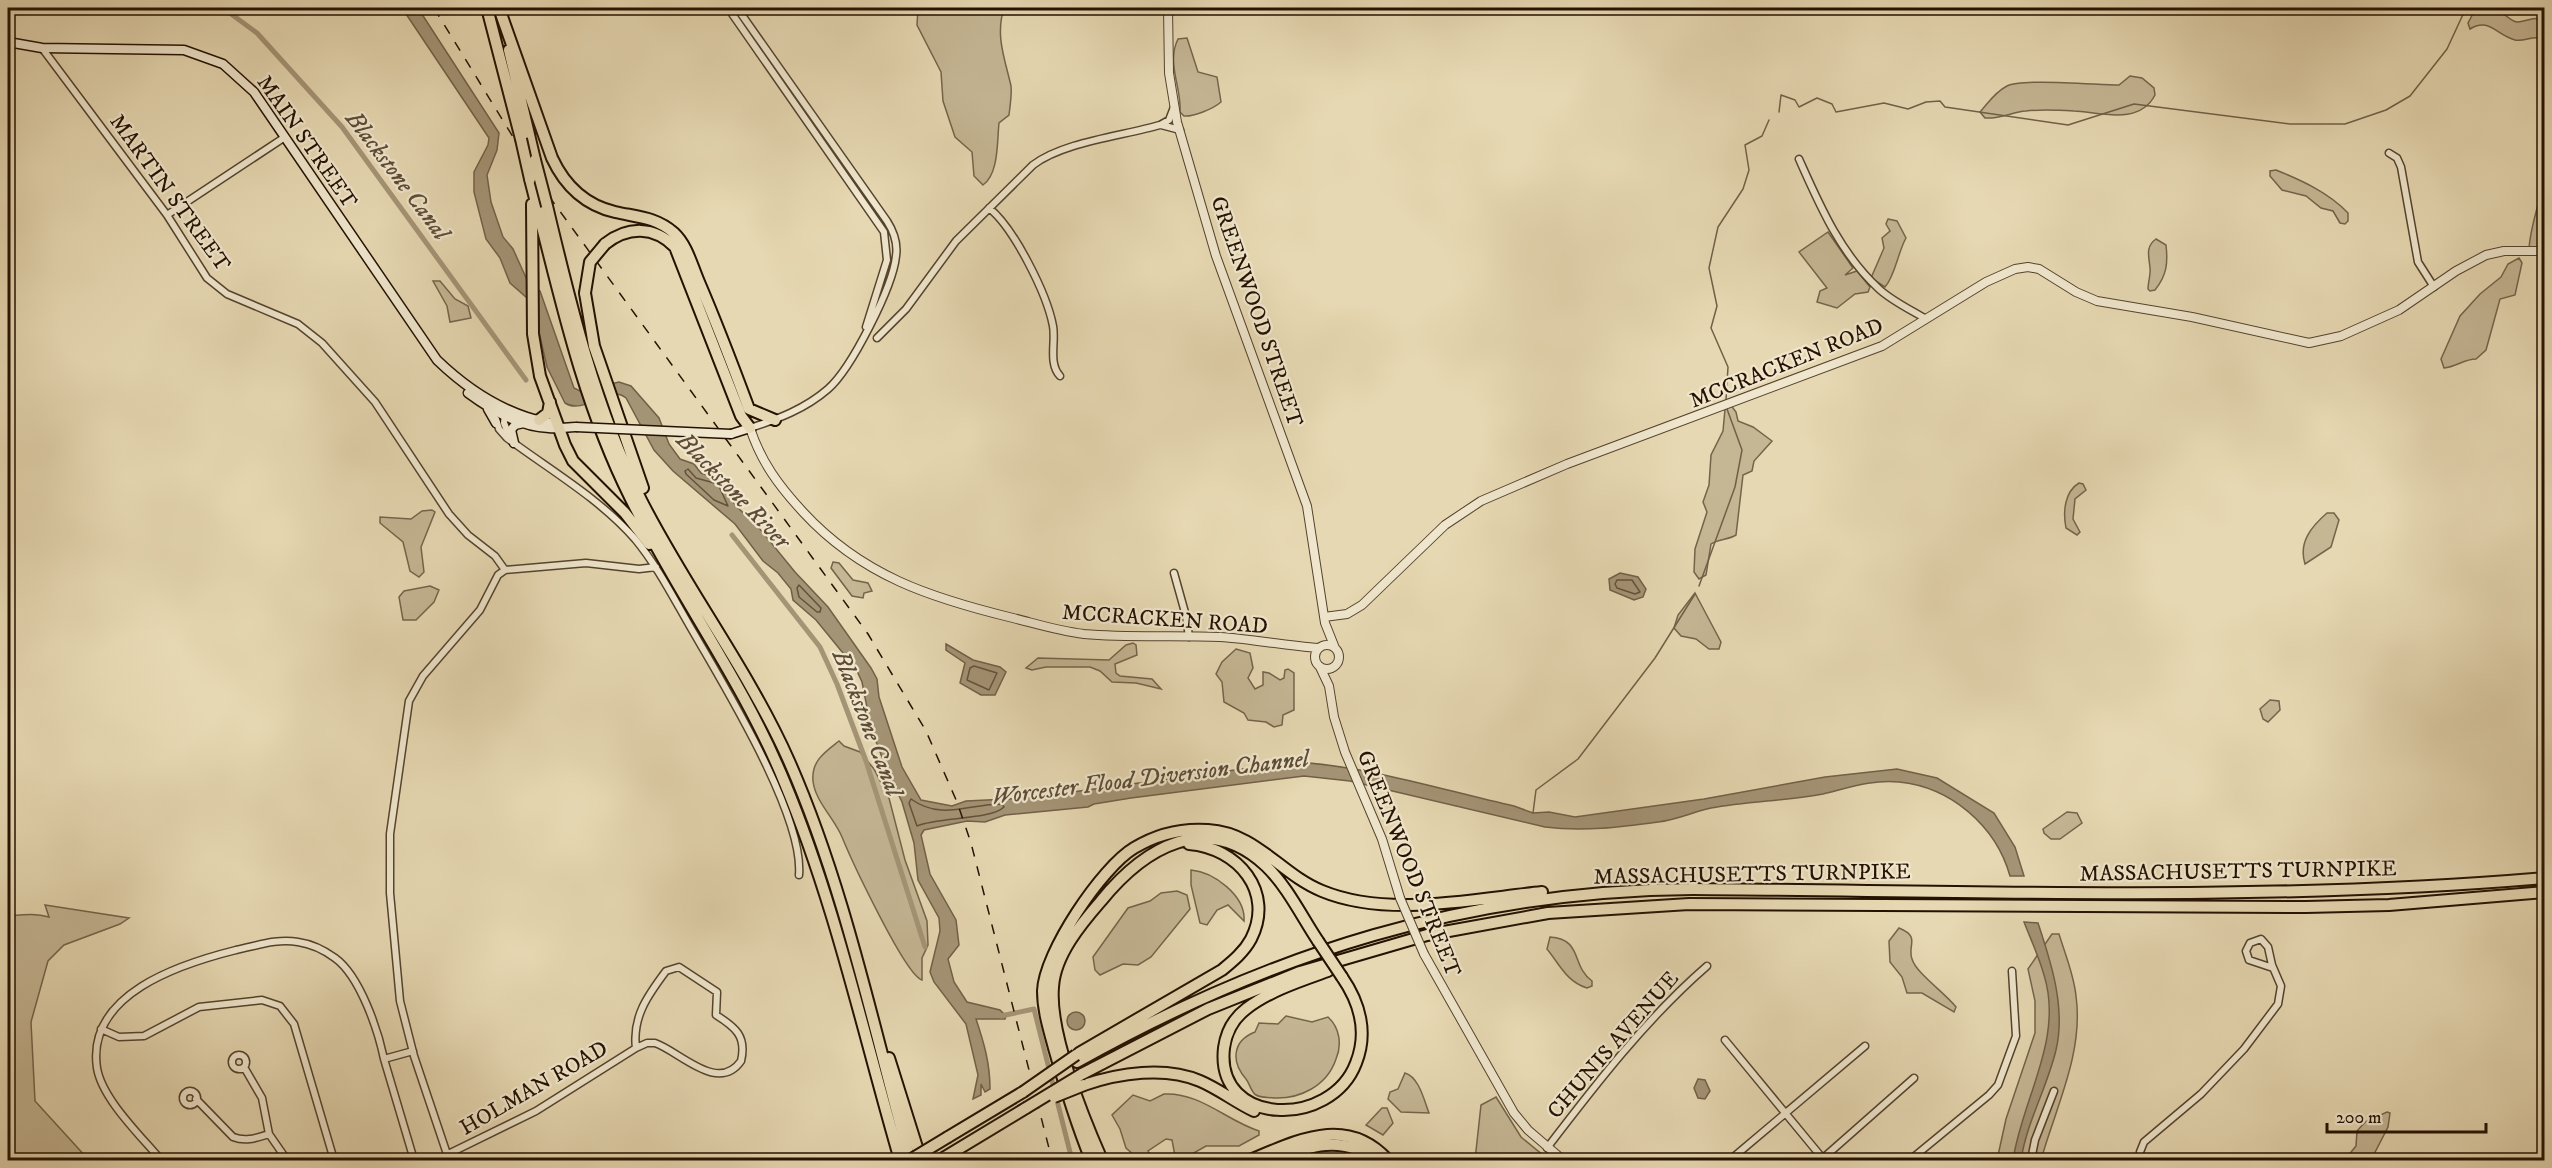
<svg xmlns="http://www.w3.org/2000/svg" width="2552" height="1168" font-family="'IM FELL DW Pica',serif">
<rect width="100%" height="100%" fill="#e6d8b2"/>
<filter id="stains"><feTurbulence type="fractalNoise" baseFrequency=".00333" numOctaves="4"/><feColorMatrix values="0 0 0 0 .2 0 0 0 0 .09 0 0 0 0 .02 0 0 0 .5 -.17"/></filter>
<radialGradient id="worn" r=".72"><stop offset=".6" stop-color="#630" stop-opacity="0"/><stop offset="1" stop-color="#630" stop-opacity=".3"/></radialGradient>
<path fill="#c5b694" stroke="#74644a" stroke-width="1.5" d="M 918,8 L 1004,8 C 995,36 1005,59 1011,86 C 1012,95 1010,106 1009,115 L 999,123 C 997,141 999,174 983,185 L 974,176 L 972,152 L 955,137 L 943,101 L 941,72 L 917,25 Z
M 2476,8 L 2497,8 C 2523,32 2515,18 2544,18 L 2544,47 L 2540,38 C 2531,36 2524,42 2515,40 C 2496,35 2489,17 2470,29 L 2468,23 Z
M 1187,38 L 1198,72 L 1217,77 L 1221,102 C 1213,109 1193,117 1184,116 L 1180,112 C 1182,88 1166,63 1178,39 Z
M 2130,76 L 2142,78 L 2154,88 L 2155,95 C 2139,126 2099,112 2074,111 C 2058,110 2041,109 2026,111 C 2012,112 2001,119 1985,118 L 1980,112 C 1988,103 1995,92 2007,86 C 2022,78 2098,85 2119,85 Z
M 2276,170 C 2303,181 2329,193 2348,213 L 2348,221 L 2345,224 L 2340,223 L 2333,211 L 2321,208 L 2306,196 L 2282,190 L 2270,176 L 2270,171 Z
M 2544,184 L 2544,248 L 2529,248 C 2531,225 2538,205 2544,184 Z
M 1888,219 L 1897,221 L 1906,238 C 1898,252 1895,276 1885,287 L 1871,278 L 1884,248 L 1882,238 L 1890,231 L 1886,224 Z
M 1828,232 L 1853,268 L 1845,275 L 1857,271 L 1870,287 L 1868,292 L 1855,294 L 1837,308 L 1817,302 L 1820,291 L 1827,288 L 1799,252 Z
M 2156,239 L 2166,245 C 2168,263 2167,275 2155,290 L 2150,291 L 2148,289 C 2148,282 2151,274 2150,268 C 2149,256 2145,247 2156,239 Z
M 2519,258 L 2522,263 L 2515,295 L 2500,299 L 2486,350 L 2476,359 C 2464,359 2456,367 2444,368 L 2441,359 L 2460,316 L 2480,294 L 2501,277 L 2508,264 Z
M 433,281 L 440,281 L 455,299 L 468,306 L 471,318 L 450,322 L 447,306 Z
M 1730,404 L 1736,412 L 1738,421 L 1753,427 L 1772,441 L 1754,461 L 1752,471 L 1743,475 L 1736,535 C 1728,540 1718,539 1711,544 L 1706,575 L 1699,579 L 1694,572 L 1695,549 L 1707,512 L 1703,502 L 1709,485 L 1711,455 L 1723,431 L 1725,409 Z
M 2079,483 L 2083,484 L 2086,490 L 2075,499 L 2073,519 L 2080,532 L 2077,535 L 2066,528 C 2063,513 2064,492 2079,483 Z
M 432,510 L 435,512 L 421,547 L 424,572 L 419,577 L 410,571 L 403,542 L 380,523 L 380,517 L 411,519 L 422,511 Z
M 2327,513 L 2334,513 L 2339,520 L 2331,547 L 2305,564 C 2298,542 2312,526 2327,513 Z
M 833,562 L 839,563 L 853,580 L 868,583 L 872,591 L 864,593 L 863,598 L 852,596 L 831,568 Z
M 430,586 L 439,590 L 434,602 L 416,620 L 403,620 L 399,597 L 404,591 Z
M 1695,593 L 1721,642 L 1719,649 L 1709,649 L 1696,639 L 1681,636 L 1674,628 L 1678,615 Z
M 1133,643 L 1136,645 L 1137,655 L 1115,664 L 1116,673 L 1120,676 L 1152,679 L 1161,689 L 1136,683 L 1112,682 L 1100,671 L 1090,667 L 1046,667 L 1032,670 L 1026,668 L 1038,658 L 1109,660 L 1126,645 Z
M 1236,649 L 1250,653 L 1253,668 L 1248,678 L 1255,689 L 1263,685 L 1263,672 L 1269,673 L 1280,680 L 1284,678 L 1285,670 L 1288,669 L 1294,673 L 1294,710 L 1283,715 L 1282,725 L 1274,727 L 1266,722 L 1248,720 L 1244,713 L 1224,702 L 1222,682 L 1216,674 L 1222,662 Z
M 2270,700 L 2279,701 L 2280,710 L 2268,722 L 2263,719 L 2260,709 Z
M 839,741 L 844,746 L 860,752 L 874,769 L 889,798 L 905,860 L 927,921 L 928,945 L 922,958 L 922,980 C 905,975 851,859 842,837 C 834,818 815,801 813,781 C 811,761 825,752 839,741 Z
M 2067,812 L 2077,813 L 2082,823 L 2060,839 L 2051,839 L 2044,833 L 2043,829 Z
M 1191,870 C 1214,872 1246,896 1244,921 L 1228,905 L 1217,910 L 1207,925 L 1200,923 L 1191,885 Z
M 1177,891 L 1187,895 L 1190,909 L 1151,957 L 1138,965 L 1123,964 L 1100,975 L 1095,970 L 1093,957 L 1128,908 L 1150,901 L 1161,893 Z
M 45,905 L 129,918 L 120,924 L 64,945 L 48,961 L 31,1022 L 35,1101 L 86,1157 L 85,1160 L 8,1160 L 8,916 C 22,915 35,913 49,917 Z
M 1899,928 C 1921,937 1907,945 1912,959 C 1916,973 1944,992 1956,1007 L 1954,1012 L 1922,993 L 1907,993 L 1902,977 L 1890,962 L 1889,941 Z
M 2052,934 L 2059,934 C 2065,954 2074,975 2076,996 C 2084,1053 2055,1109 2041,1160 L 1997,1160 L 2006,1119 L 2035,1033 L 2035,1001 L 2028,969 Z
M 1550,937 C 1583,939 1571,966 1592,981 L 1592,986 L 1587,988 C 1567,982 1560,965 1547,949 Z
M 1286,1016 L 1312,1022 L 1328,1017 C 1340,1028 1342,1045 1336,1059 C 1327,1086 1300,1099 1274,1098 C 1268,1097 1261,1098 1256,1095 C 1251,1092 1250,1084 1246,1079 C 1231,1062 1232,1041 1255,1032 L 1259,1023 L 1278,1024 Z
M 1405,1073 C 1419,1077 1424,1100 1429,1113 L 1401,1112 L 1388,1099 L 1390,1092 L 1398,1089 Z
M 1164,1094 C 1200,1092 1227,1121 1259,1131 L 1259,1135 L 1239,1146 L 1206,1146 L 1185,1158 L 1175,1156 L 1172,1140 L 1166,1139 L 1148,1151 L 1154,1160 L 1132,1160 L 1135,1156 L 1126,1148 L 1120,1129 L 1112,1115 L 1133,1095 L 1150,1101 Z
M 1496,1097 L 1521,1137 L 1549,1160 L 1475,1160 L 1481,1105 Z
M 1382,1108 L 1387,1108 L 1393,1123 L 1383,1135 L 1366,1125 Z
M 2387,1112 L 2390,1113 L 2388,1127 L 2371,1160 L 2335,1160 L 2347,1157 L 2356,1146 L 2357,1131 L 2365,1122 Z"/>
<path fill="#a49476" stroke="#716047" stroke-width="1.5" d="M 402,8 L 418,8 L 499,133 L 497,150 L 487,175 L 491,202 L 503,237 L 513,249 L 528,282 L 540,291 L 574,388 L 580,391 L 619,382 L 631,386 L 659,418 L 669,444 L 680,459 L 694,464 L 701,473 L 722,480 L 735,505 L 759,528 L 795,572 L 828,607 L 871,668 L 877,679 L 879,697 L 902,767 L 921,800 L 952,806 L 966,801 L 1028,798 L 1295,762 C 1368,766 1442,790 1514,806 L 1533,813 L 1549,812 L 1575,817 L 1704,799 L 1825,777 L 1897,769 L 1937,778 L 1994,813 L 2015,847 L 2024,876 L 2010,876 C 1996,826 1951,787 1899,782 C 1873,779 1848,788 1823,794 C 1786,801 1747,801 1711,808 C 1693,812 1676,820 1658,822 C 1621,827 1583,832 1545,827 L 1350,781 L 1304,776 L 1131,798 L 1094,804 L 1088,807 L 1005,815 L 985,822 L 967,821 L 924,830 L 921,835 L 930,874 L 956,920 L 959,945 L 948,959 L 954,982 L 967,1002 L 1000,1010 L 1006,1016 L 1005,1019 L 976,1019 C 984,1043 990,1063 990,1089 L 985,1092 L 981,1084 L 981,1095 L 973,1099 L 978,1075 L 966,1024 L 934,982 L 930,972 L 940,931 L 939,918 L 918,880 L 914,843 L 902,802 L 888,773 L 871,728 L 862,682 L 856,669 L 816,620 L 793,600 L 791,589 L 778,573 L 763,561 L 735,524 L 673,471 L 654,450 L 626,398 C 608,383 585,416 565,403 L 547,367 L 536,319 L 527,298 L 510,283 L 500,258 L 486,239 L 474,192 L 474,172 L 488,145 L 489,138 Z
M 1620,573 L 1638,577 L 1646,589 L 1643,597 L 1634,600 L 1610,590 L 1609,579 Z
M 946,644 L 973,660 L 1000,667 L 1006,672 L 995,695 L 981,695 L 960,683 L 965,663 L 946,650 Z
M 2024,922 L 2038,923 C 2051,962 2066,1008 2056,1050 C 2047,1088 2027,1121 2021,1160 L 2013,1160 C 2022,1099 2064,1039 2044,975 C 2039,957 2031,940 2024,922 Z
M1067 1021a9 9 0 1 1 18 0a9 9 0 1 1-18 0Z
M 1698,1079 L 1705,1080 L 1710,1091 L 1705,1099 L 1698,1098 L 1694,1088 Z"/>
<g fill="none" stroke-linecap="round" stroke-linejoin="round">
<path stroke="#64523c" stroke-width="1.5" d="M 688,469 L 696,478 L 718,484 L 728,506 L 714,500 L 686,474 L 685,471 Z
M 1617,580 L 1632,580 L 1640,592 L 1635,594 L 1617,588 L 1615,584 Z
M 799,585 L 821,608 L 820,612 L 817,612 L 799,597 L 797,588 Z
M 974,666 L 997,673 L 989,690 L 967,680 L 970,668 Z
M 911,799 C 942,821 967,804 1002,804 L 1004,807 C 991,820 938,817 917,826 L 909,803 Z"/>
<path stroke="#716047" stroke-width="1.5" d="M 1779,112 L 1781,95 L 1795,100 L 1799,107 L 1817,98 L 1832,104 L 1836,112 L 1884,103 L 1908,109 L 1926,102 L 1940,101 L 1945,107 L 2068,125 L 2134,104 L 2290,124 L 2345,124 L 2386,110 L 2410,96 L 2447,49 L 2466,8
M 1726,400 L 1728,367 L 1711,328 L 1717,306 L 1709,268 L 1718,227 L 1743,189 L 1749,170 L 1745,145 L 1762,136 L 1769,120
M 1699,586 L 1735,487 L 1742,450 L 1727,409
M 1533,813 L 1536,790 L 1578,759 L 1655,658 L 1695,594"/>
<path stroke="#a49476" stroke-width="5" d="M 223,8 L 257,33 L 342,127 L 526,380
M 732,535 L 820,647 L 837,684 L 866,761 L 925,947
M 1001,1016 L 1034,1009 L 1072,1160"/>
<g stroke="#54432d" stroke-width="9">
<path id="minor" d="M 728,8 L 884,232 L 887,260 L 866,327
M 737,8 L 887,221 C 894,232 898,243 896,256 C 893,287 851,369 828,389 C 805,409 778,419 750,428
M 42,48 L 167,215 L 207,278 L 227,294 L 298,324 L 322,343 L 375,402 L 449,514 L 468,535 L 495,556 L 505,570
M 1161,125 L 1180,130
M 2389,153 L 2397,158 L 2401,167 L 2418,262 L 2434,287
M 1799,159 C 1820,206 1840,253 1879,289 C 1892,301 1911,310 1926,319
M 989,208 C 1014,228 1047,294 1053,326 C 1056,342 1048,363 1060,376
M 167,215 L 285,137
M 877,338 L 906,309 L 956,241 L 1033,165 C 1063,142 1122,136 1160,125 L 1169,120 L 1174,107
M 505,413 L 504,423 L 510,437
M 496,419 L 499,429 L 507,438 C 550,470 599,498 635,539 C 659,568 676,603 695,635 C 726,689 804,816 799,875
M 1174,573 L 1186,616 L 1189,637
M 679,967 L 717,992 L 716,1015 C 735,1027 747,1036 741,1061 C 718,1094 679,1051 655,1043 L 647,1043 L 636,1048 C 632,1017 648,995 666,971 Z
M 101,1029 L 119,1037 L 144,1036 L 199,1007 L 262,1000 L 280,1006 L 294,1024 L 334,1160
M 1725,1040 L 1824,1160
M 413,1051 L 384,1059 L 414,1160
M232 1062a7 7 0 1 1 14 0a7 7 0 1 1-14 0Z
M 244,1067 L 262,1098 L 269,1134 L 287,1160
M183 1098a7 7 0 1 1 14 0a7 7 0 1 1-14 0Z
M 196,1099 L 233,1137 C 246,1142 256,1138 269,1134
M 1547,1148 C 1596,1084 1646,1019 1707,966
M 161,1160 C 141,1136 102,1099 97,1068 C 86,994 180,964 236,950 C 256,946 277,938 298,942 C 312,944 324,950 335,958 C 360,976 378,1030 384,1059
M 436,1160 L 536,1111 L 636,1048
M 449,1160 L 414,1056 L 400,1001 L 390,893 L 390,834 L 409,701 L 423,676 L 480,610 L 498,575 L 505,570 L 586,563 L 639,569 L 656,567
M 1730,1160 L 1865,1046
M 1821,1160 L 1914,1078
M 1910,1160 L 1989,1095 L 1998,1085 L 2016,1036 L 2012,971
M 2031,1160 L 2035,1140 L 2054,1091
M 2141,1160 L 2140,1152 L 2144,1142 L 2201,1094 L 2244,1049 L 2278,1004 L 2281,986 L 2272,965 L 2268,947 L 2261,939 L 2250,943 L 2246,951 L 2249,960 L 2273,968"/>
</g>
<g stroke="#54432d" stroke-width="10">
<path id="tertiary" d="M 1168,8 L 1169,73 L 1177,122 L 1216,256 L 1307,506 L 1325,623 L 1335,648
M 750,428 C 761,462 779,486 803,512 C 862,576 931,598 1013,618 C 1037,624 1059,631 1084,634 C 1129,638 1175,635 1220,637 C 1253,639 1286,646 1319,648
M 1324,617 L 1347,614 L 1362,605 L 1445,525 L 1481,501 L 1567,464 L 1882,346 L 1986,282 L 2015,269 L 2028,267 L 2039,269 L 2076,292 L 2097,301 L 2192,317 L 2309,343 L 2341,336 L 2399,310 L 2456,271 L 2486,255 L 2504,251 L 2544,251
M1315 657a12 12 0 1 1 24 0a12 12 0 1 1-24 0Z
M 1320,667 L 1329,686 L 1334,717 L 1345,752 L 1382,839 L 1400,898
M 1424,954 L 1514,1113 L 1528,1130 L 1563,1160"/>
</g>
<g stroke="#241101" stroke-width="11">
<path id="secondary" d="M 8,42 L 42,48 L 184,50 L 223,64 L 254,92 L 437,360 C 463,385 493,406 527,417 C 538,421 549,421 559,426
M 468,393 C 491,410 519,427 549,428 C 557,429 567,427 576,427
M 488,409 L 496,423
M 731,434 L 750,428
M 514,443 L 511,430 L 515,425 L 524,423"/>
</g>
<g stroke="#241101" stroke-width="14">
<path id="motorway" d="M 487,8 L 521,139
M 499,8 L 552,158 C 565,186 585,205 615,212 C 637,217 656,217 674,233 C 687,245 692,266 699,282 C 717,324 733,366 749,409 L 775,420
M 509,50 L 535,160
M 530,179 C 558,287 580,397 630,497 C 677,593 743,681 784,781 C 835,903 863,1033 900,1160
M 532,204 L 533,334 L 540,376 L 565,445 L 573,461 L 625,513 L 649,544
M 547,206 C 571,307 595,407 641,500 C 686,589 748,669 789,761 C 845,888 873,1027 910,1160
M 605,244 C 628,226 654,226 675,247 L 741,416 L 750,428
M 585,293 L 594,346 L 643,488
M 539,420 L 548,413 L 550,402
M 1328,971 C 1300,981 1269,991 1246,1009 C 1233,1019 1226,1033 1224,1048 C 1215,1127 1331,1129 1356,1063 C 1368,1033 1360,1003 1342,977
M 1079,1053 L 1222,970 C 1233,961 1244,952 1251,939 C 1275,892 1238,848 1189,844
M 889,1058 L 921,1160
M 1077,1062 C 1273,952 1468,891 1693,889 C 1977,891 2262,902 2544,878
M 1082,1074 L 1208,1009 L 1300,972 L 1427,935 L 1548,913 L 1689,904 L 2306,907 L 2389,905 L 2544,892
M 1084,1085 C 1119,1073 1165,1066 1200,1081 C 1219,1089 1235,1102 1254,1111
M 948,1137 L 1023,1092
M 940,1160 L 1026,1108
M 1091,1160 C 1076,1123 1065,1087 1054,1048 C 1049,1029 1043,1011 1043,991 C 1044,953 1102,867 1134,848 C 1157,834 1181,828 1208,830 C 1257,833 1280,874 1322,891 C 1387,918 1474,899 1542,892
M 1102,1160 C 1083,1117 1049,1033 1053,987 C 1055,955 1081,924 1101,901 C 1144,848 1206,810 1266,866 C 1287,886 1302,917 1318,941
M 1250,1160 C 1297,1141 1346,1114 1388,1160
M 1274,1160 C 1308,1146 1343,1134 1375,1160"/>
</g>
<use href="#minor" stroke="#efe6cd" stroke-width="6"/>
<use href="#tertiary" stroke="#efe6cd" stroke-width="8"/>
<use href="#secondary" stroke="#efe6cd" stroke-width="8"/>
<use href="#motorway" stroke="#e6d8b2" stroke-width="10"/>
<path stroke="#241101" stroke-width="1.5" stroke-dasharray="10 10" stroke-linecap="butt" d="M 434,8 L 551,199 L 868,634 L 926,731 L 957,802 L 971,843 L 1052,1160"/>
<g stroke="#54432d" stroke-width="10" stroke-linecap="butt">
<path id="tertiary-bridge" d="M 1400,898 L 1424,954"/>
</g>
<g stroke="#241101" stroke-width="11" stroke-linecap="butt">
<path id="secondary-bridge" d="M 576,427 L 731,434"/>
</g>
<g stroke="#241101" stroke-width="14" stroke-linecap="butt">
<path id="motorway-bridge" d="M 521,139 L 530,179
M 535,160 L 547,206
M 585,293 L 590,262 L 605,244
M 1318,941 L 1342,977
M 1023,1092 L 1076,1055
M 1054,1097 L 1084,1085
M 1026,1108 L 1082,1074
M 910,1160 L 948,1137"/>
</g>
<use href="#tertiary-bridge" stroke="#efe6cd" stroke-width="8"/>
<use href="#secondary-bridge" stroke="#efe6cd" stroke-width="8"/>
<use href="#motorway-bridge" stroke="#e6d8b2" stroke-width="10"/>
</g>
<g text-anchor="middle" stroke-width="4.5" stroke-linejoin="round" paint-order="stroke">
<g font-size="22" fill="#241101" stroke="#efe6cd">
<text transform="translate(308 141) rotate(55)" y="8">MAIN STREET</text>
<text transform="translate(171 192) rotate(54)" y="8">MARTIN STREET</text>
<text transform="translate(1258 311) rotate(71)" y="8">GREENWOOD STREET</text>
<text transform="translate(1786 362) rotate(-22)" y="8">MCCRACKEN ROAD</text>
<text transform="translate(1165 618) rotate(4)" y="8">MCCRACKEN ROAD</text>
<text transform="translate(1410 863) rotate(68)" y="8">GREENWOOD STREET</text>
<text transform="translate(2238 870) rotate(-1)" y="8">MASSACHUSETTS TURNPIKE</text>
<text transform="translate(1752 873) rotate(-1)" y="8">MASSACHUSETTS TURNPIKE</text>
<text transform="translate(1612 1044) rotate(-49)" y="8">CHUNIS AVENUE</text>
<text transform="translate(533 1087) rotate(-30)" y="8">HOLMAN ROAD</text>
</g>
<g font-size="24" font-style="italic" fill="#5e4c36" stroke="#efe6cd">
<text transform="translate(398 175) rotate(53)" y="8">Blackstone Canal</text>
<text transform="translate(734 490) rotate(46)" y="8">Blackstone River</text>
<text transform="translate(868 723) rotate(69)" y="8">Blackstone Canal</text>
<text transform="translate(1150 777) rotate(-7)" y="8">Worcester Flood Diversion Channel</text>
</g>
</g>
<rect width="2552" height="1168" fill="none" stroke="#e6d8b2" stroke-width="30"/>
<rect x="9" y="9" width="2534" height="1150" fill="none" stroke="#241101" stroke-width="3"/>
<rect x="15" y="15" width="2522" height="1138" fill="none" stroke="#241101" stroke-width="1.5"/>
<path d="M2327 1123v9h159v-9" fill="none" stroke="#241101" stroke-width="3"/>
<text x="2336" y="1123" font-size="18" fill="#241101" stroke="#efe6cd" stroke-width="4.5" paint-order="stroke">200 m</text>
<rect width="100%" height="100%" filter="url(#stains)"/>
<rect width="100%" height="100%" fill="url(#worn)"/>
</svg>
